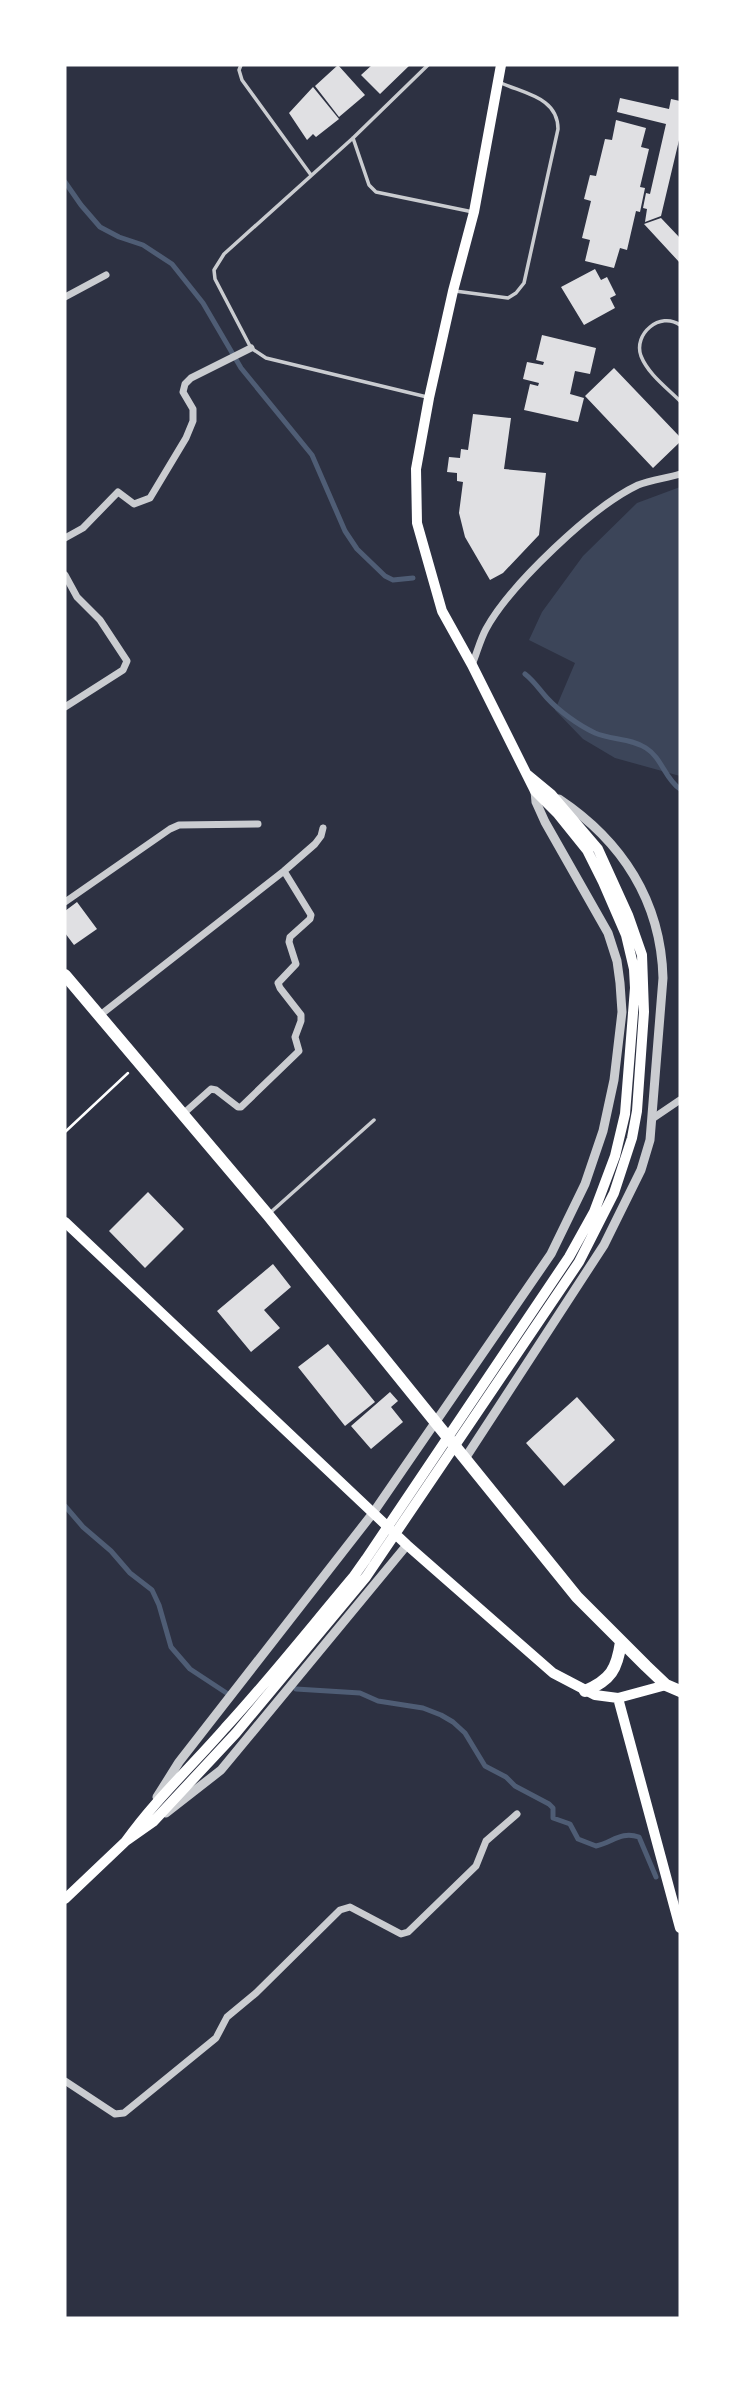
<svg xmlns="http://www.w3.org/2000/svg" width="745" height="2383" font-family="Helvetica,sans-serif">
<rect width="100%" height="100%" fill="#2d3142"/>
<path fill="#3c4559" d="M 680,487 L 680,776 L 615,758 L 583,739 L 555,710 L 575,663 L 529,640 L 542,612 L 583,556 L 637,503 Z"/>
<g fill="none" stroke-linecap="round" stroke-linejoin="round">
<path stroke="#4f5d75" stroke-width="5" d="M 65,182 L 81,205 L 100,227 L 119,237 L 143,245 L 172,264 L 203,303 L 241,368 L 312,455 L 345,531 L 357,549 L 385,576 L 393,580 L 413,578
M 525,674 C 534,681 539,689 547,698 C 559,711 578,725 595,733 C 611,740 631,738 646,748 C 662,758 665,779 680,789
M 65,1506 L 83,1527 L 111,1551 L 130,1573 L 152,1590 L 159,1605 L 171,1647 L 190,1669 L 228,1694
M 296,1689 L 360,1693 L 378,1701 L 423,1708 L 441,1715 L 453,1722 L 465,1733 L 485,1766 L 506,1777 L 515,1786 L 549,1804 L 553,1808 L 553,1818 L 570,1824 L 578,1839 L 596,1846 C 613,1842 621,1831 639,1837 L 656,1877"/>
</g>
<path fill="#e0e0e3" d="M 338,65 L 365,95 L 339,117 L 315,86 Z
M 372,65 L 410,65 L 380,94 L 361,75 Z
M 313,87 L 339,119 L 316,137 L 313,134 L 307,140 L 289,113 Z
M 620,98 L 669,109 L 671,99 L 680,101 L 680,136 L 661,216 L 645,222 L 647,209 L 643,208 L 646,193 L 650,194 L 666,124 L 617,112 Z
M 616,120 L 646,128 L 641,147 L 649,149 L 640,187 L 645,188 L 640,212 L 636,211 L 627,250 L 620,248 L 614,268 L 585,261 L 590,240 L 582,238 L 591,201 L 584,199 L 590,175 L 596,176 L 605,139 L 612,140 Z
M 661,218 L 680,238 L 680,263 L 644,224 Z
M 595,269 L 601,280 L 607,277 L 616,295 L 610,298 L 615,308 L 584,325 L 561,287 Z
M 542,335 L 596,348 L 590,374 L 575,371 L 570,394 L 584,398 L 578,422 L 524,410 L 530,384 L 538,386 L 539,383 L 523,379 L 527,362 L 543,365 L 544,362 L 536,360 Z
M 614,368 L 680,437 L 680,442 L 653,468 L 585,396 Z
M 473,414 L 511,418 L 504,469 L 546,473 L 539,535 L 503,573 L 490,580 L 465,537 L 459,513 L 463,482 L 457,481 L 457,473 L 447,472 L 449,457 L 460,458 L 461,449 L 468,450 Z
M 77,902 L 97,929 L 74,945 L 65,933 L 65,911 Z
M 148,1192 L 184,1229 L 145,1268 L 109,1231 Z
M 273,1264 L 291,1287 L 264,1310 L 280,1328 L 251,1352 L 217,1311 Z
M 328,1344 L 375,1402 L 345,1426 L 298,1367 Z
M 390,1392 L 398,1401 L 391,1407 L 403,1422 L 371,1449 L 351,1426 Z
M 577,1397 L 615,1440 L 564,1486 L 526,1443 Z"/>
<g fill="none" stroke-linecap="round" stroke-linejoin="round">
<path stroke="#fff" stroke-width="2.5" d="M 65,1132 L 128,1073"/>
<path stroke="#caccd0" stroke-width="3.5" d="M 241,65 L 239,70 L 242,80 L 311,175
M 353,138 L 369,185 L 376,192 L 473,212
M 455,291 L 508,298 L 516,293 L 524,283 L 558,129 C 558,98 526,94 501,83
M 680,325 C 660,311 633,334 641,356 C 648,374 667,388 680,401
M 427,397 L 266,358 L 251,348 L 215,279 L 214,270 L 224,254 L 353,138 L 428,65
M 271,1212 L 374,1120"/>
<path stroke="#caccd0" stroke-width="7" d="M 65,297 L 106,275
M 65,538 L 83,528 L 118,492 L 134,504 L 150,498 L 186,438 L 193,421 L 193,409 L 183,392 L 185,384 L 191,378 L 251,348
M 65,575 L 77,597 L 100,620 L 127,661 L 123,670 L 65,707
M 472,665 C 477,653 480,640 486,629 C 510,585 593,506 638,485 C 651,480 667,478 680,474
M 65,902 L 170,829 L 179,825 L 258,824
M 99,1016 L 284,871 L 315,844 L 321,836 L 323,828
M 183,1114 L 211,1089 L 216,1090 L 238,1107 L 241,1107 L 299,1051 L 295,1037 L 301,1021 L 301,1015 L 280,988 L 278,983 L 296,964 L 289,942 L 290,937 L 310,919 L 311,915 L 284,871
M 652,1119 L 680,1100
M 65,2081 L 115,2114 L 124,2113 L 216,2038 L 227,2017 L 256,1993 L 340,1910 L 350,1907 L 401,1934 L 408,1932 L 476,1866 L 486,1841 L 517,1814"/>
<path stroke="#caccd0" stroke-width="9" d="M 466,1457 L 604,1245 L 641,1170 L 650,1140 L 663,978 C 661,901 622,841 559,799
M 157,1797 L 179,1762 L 373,1513 L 551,1254 L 585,1184 L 603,1131 L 614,1080 L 622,1012 L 620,983 L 617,961 L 608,933 L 545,822 L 536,802 L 535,791
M 166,1813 L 221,1770 L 407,1545"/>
<path stroke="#fff" stroke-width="10" d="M 65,1222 L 407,1545 L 553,1673 L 595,1695 L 618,1698 L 666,1685
M 618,1698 L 680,1928
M 126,1841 C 155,1800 192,1766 225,1728 C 270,1679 311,1627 354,1576 L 366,1559 L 569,1257 L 594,1212 L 615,1156 L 625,1114 L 635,988 L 634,969 L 626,935 L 603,882 L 587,850 L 558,814 L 535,791 L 472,665 L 442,611 L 417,523 L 416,469 L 429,398 L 453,291 L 474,212 L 501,65
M 65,1899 L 126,1841 L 153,1822 L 236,1733 L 366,1577 L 579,1262 L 614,1193 L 632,1138 L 637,1111 L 644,1012 L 642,955 L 628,915 L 598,849 L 551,794 L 528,775"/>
<path stroke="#fff" stroke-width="12" d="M 65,975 L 268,1215 L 577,1597 L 646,1666 L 666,1685 L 680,1691
M 585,1691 C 611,1680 617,1669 621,1642"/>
</g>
<rect width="745" height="2383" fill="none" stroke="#ffffff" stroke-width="133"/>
</svg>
